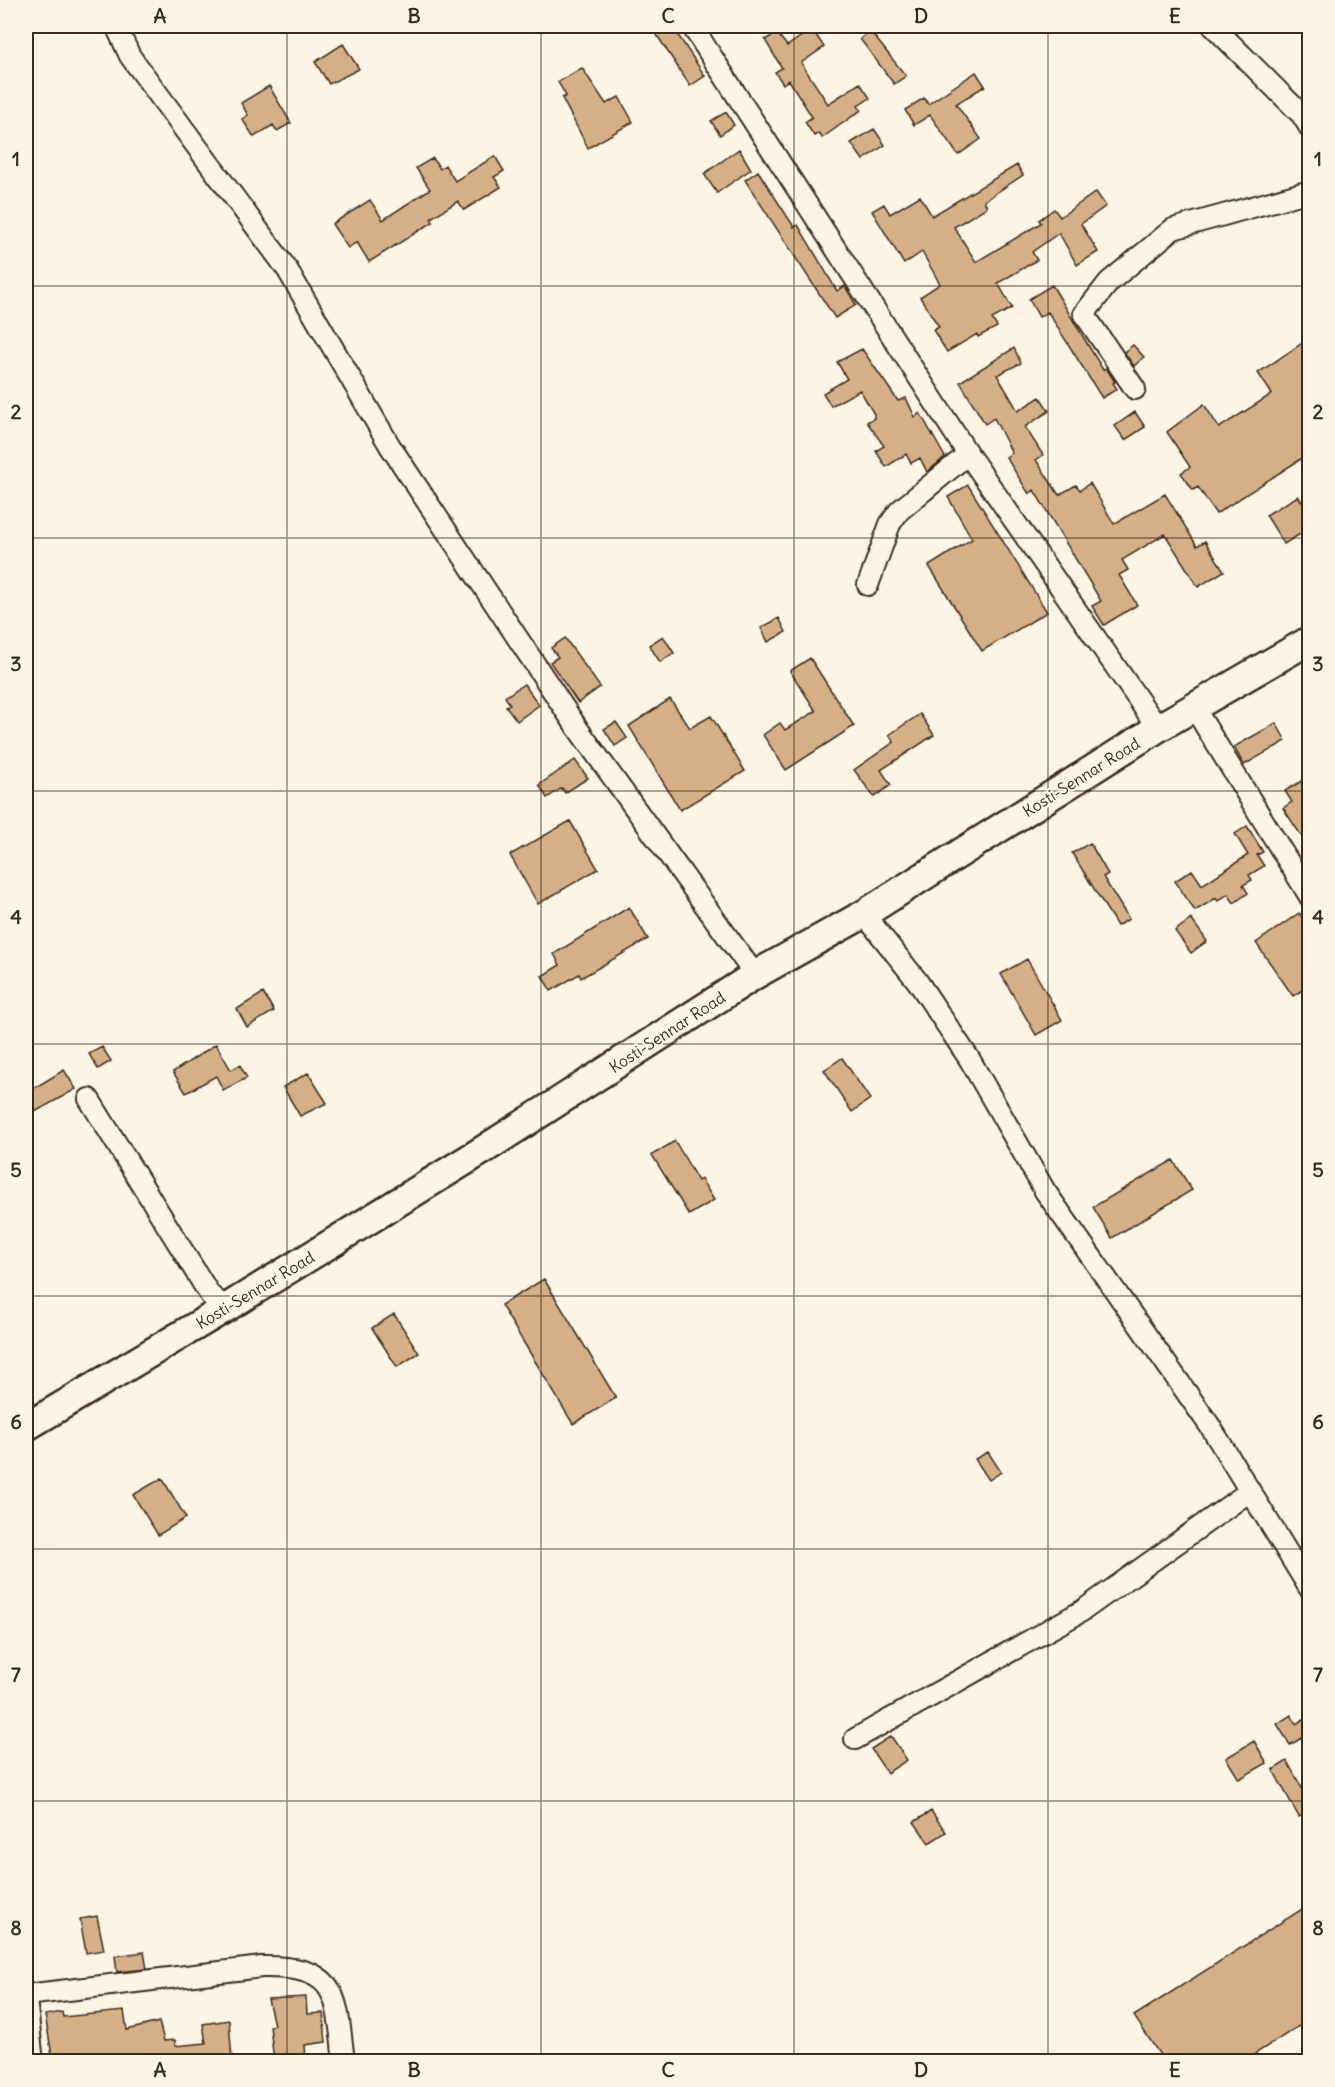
<svg xmlns="http://www.w3.org/2000/svg" width="1335" height="2087" font-family="Delius,sans-serif">
<rect width="100%" height="100%" fill="#fcf5e5"/>
<filter id="ink" filterUnits="userSpaceOnUse"><feTurbulence type="fractalNoise" baseFrequency=".0167" numOctaves="2"/><feDisplacementMap in="SourceGraphic" scale="12" xChannelSelector="R" yChannelSelector="G"/><feConvolveMatrix kernelMatrix="1 2 1 2 8 2 1 2 1" color-interpolation-filters="sRGB"/></filter>
<g filter="url(#ink)">
<path fill="#d5b087" stroke="#3b2a1e" stroke-width="1.5" d="M 651,26 L 672,26 L 705,76 L 690,86 Z
M 812,29 L 824,47 L 801,63 L 828,104 L 860,83 L 870,98 L 858,106 L 861,110 L 822,138 L 819,133 L 814,136 L 805,122 L 812,117 L 789,80 L 783,84 L 775,72 L 782,68 L 765,40 L 777,33 L 787,46 Z
M 870,31 L 906,76 L 894,84 L 860,39 Z
M 343,44 L 359,69 L 329,84 L 315,62 Z
M 582,68 L 606,104 L 619,97 L 633,122 L 588,148 L 562,98 L 566,96 L 558,82 Z
M 976,72 L 985,86 L 956,104 L 981,139 L 958,155 L 930,115 L 914,125 L 905,110 L 924,98 L 928,104 Z
M 269,86 L 291,123 L 277,131 L 273,125 L 254,137 L 242,119 L 248,115 L 241,103 Z
M 726,112 L 734,125 L 720,135 L 711,121 Z
M 874,129 L 885,145 L 863,160 L 851,143 Z
M 739,149 L 751,169 L 717,193 L 704,174 Z
M 495,156 L 504,171 L 494,177 L 501,187 L 464,210 L 458,201 L 431,218 L 433,222 L 369,262 L 357,242 L 348,248 L 332,224 L 370,200 L 383,220 L 430,189 L 416,168 L 433,158 L 440,169 L 445,165 L 455,181 Z
M 1017,165 L 1023,175 L 984,201 L 987,207 L 954,227 L 976,262 L 1041,223 L 1039,220 L 1054,209 L 1060,217 L 1096,192 L 1106,206 L 1081,224 L 1098,252 L 1077,265 L 1059,233 L 1032,252 L 1037,260 L 998,283 L 1012,308 L 992,319 L 997,327 L 978,337 L 977,334 L 947,352 L 933,330 L 939,327 L 920,297 L 940,284 L 922,252 L 904,264 L 872,211 L 884,204 L 890,214 L 920,196 L 932,216 Z
M 758,171 L 794,227 L 798,225 L 837,291 L 845,286 L 856,305 L 835,318 L 745,180 Z
M 1052,285 L 1103,370 L 1106,368 L 1115,382 L 1113,383 L 1117,389 L 1102,398 L 1048,312 L 1039,317 L 1029,299 Z
M 1310,338 L 1310,453 L 1216,514 L 1198,487 L 1193,490 L 1181,473 L 1190,467 L 1167,432 L 1204,404 L 1219,428 L 1272,394 L 1258,373 Z
M 1133,345 L 1144,357 L 1134,366 L 1124,352 Z
M 1014,348 L 1021,363 L 997,375 L 1018,411 L 1040,397 L 1049,411 L 1025,427 L 1043,455 L 1036,460 L 1059,495 L 1076,485 L 1080,490 L 1090,483 L 1114,524 L 1165,494 L 1197,546 L 1205,541 L 1224,571 L 1198,587 L 1165,534 L 1122,560 L 1128,570 L 1119,575 L 1137,605 L 1104,625 L 1092,606 L 1101,601 L 1034,490 L 1029,494 L 1006,457 L 1012,453 L 994,418 L 985,424 L 960,382 Z
M 862,349 L 898,401 L 906,398 L 915,417 L 920,413 L 945,457 L 927,472 L 920,458 L 911,463 L 906,454 L 886,467 L 876,451 L 884,446 L 867,422 L 874,418 L 874,414 L 860,390 L 831,406 L 823,393 L 847,379 L 837,362 Z
M 1135,412 L 1145,427 L 1125,440 L 1115,426 Z
M 968,485 L 1047,612 L 982,651 L 929,566 L 972,539 L 948,497 Z
M 1298,496 L 1310,514 L 1310,528 L 1284,544 L 1266,515 Z
M 779,618 L 786,632 L 768,642 L 761,628 Z
M 663,636 L 674,653 L 660,662 L 649,645 Z
M 565,638 L 600,687 L 578,703 L 550,662 L 558,657 L 551,648 Z
M 810,658 L 854,726 L 786,770 L 763,735 L 780,723 L 785,730 L 816,711 L 790,671 Z
M 524,684 L 539,705 L 517,721 L 506,706 L 510,704 L 505,697 Z
M 670,699 L 690,728 L 711,716 L 745,771 L 680,810 L 629,726 Z
M 920,714 L 934,735 L 881,770 L 891,785 L 874,797 L 854,770 L 894,742 L 889,735 Z
M 616,722 L 627,738 L 615,746 L 604,729 Z
M 1276,723 L 1286,741 L 1244,765 L 1234,747 Z
M 575,760 L 588,778 L 565,793 L 562,788 L 547,798 L 539,785 Z
M 1310,776 L 1310,849 L 1283,808 L 1292,802 L 1285,791 Z
M 570,821 L 598,869 L 538,904 L 510,855 Z
M 1247,826 L 1263,852 L 1257,855 L 1264,866 L 1249,875 L 1252,880 L 1243,885 L 1248,893 L 1234,903 L 1228,894 L 1218,901 L 1216,898 L 1195,911 L 1175,881 L 1192,870 L 1202,885 L 1248,855 L 1235,834 Z
M 1090,843 L 1108,874 L 1103,877 L 1129,919 L 1117,926 L 1072,853 Z
M 629,907 L 648,939 L 581,978 L 579,974 L 551,991 L 542,976 L 560,965 L 554,954 Z
M 1299,913 L 1310,928 L 1310,985 L 1293,996 L 1256,943 Z
M 1191,919 L 1207,941 L 1191,953 L 1175,931 Z
M 1027,959 L 1062,1020 L 1036,1035 L 1001,974 Z
M 263,993 L 274,1011 L 247,1027 L 237,1009 Z
M 216,1044 L 231,1070 L 240,1065 L 247,1078 L 223,1090 L 216,1076 L 186,1093 L 173,1072 Z
M 102,1047 L 111,1061 L 98,1069 L 89,1054 Z
M 842,1058 L 870,1099 L 852,1112 L 824,1070 Z
M 64,1070 L 76,1089 L 26,1117 L 26,1093 Z
M 308,1073 L 327,1103 L 300,1116 L 283,1087 Z
M 675,1141 L 698,1181 L 701,1179 L 714,1200 L 689,1215 L 652,1155 Z
M 1173,1160 L 1192,1190 L 1112,1238 L 1093,1207 Z
M 544,1279 L 616,1398 L 573,1424 L 501,1305 Z
M 394,1314 L 419,1353 L 397,1367 L 372,1328 Z
M 988,1452 L 1001,1472 L 989,1480 L 975,1459 Z
M 162,1478 L 186,1518 L 158,1535 L 133,1495 Z
M 1291,1715 L 1296,1724 L 1310,1715 L 1310,1733 L 1290,1745 L 1277,1724 Z
M 891,1736 L 907,1760 L 887,1773 L 871,1749 Z
M 1254,1741 L 1267,1763 L 1239,1779 L 1226,1758 Z
M 1287,1761 L 1310,1803 L 1310,1810 L 1299,1817 L 1273,1770 Z
M 931,1811 L 946,1832 L 929,1843 L 914,1822 Z
M 1310,1904 L 1310,2019 L 1244,2061 L 1164,2061 L 1134,2016 Z
M 97,1916 L 104,1950 L 86,1953 L 80,1919 Z
M 144,1952 L 147,1969 L 117,1972 L 115,1956 Z
M 306,1997 L 307,2014 L 323,2013 L 326,2042 L 305,2045 L 306,2061 L 274,2061 L 270,2026 L 274,2025 L 268,1999 Z
M 124,2011 L 127,2030 L 159,2022 L 164,2041 L 175,2040 L 175,2046 L 206,2043 L 203,2024 L 229,2020 L 232,2061 L 53,2061 L 45,2015 L 62,2012 L 63,2017 Z"/>
<g fill="none" stroke-linecap="round" stroke-linejoin="round">
<g stroke="#3b2a1e" stroke-width="24">
<path id="minor" d="M 116,26 L 130,56 L 287,269 L 390,446 L 578,729 L 755,975
M 692,26 L 968,454 L 1158,728
M 1213,26 L 1302,115 L 1310,128
M 1135,389 L 1084,314 L 1109,282 L 1173,229 L 1310,191
M 868,585 L 890,524 L 899,511 L 968,454
M 1195,709 L 1310,897
M 864,914 L 918,982 L 970,1060 L 1045,1191 L 1210,1426 L 1310,1589
M 89,1099 L 210,1295 L 226,1308
M 855,1739 L 1082,1611 L 1250,1491
M 26,1995 L 262,1967 C 340,1966 336,1995 344,2062
M 26,1998 L 33,2062"/>
</g>
<g stroke="#3b2a1e" stroke-width="32">
<path id="highway" d="M 26,1427 L 226,1308 L 483,1150 L 755,975 L 864,914 L 1158,728 L 1310,640"/>
</g>
<use href="#minor" stroke="#fcf5e5" stroke-width="20"/>
<use href="#highway" stroke="#fcf5e5" stroke-width="27"/>
</g>
</g>
<path fill="none" stroke="#3b2a1e" stroke-width="1.5" stroke-opacity="0.55" d="M 287,26 L 287,2062M 541,26 L 541,2062M 794,26 L 794,2062M 1048,26 L 1048,2062M 26,286 L 1310,286M 26,538 L 1310,538M 26,791 L 1310,791M 26,1044 L 1310,1044M 26,1296 L 1310,1296M 26,1549 L 1310,1549M 26,1801 L 1310,1801"/>
<g text-anchor="middle" stroke-width="4.5" stroke-linejoin="round" paint-order="stroke">
<g font-size="16" fill="#3b2a1e" stroke="#fcf5e5">
<text transform="translate(1081 777) rotate(-32)" y="6">Kosti-Sennar Road</text>
<text transform="translate(667 1032) rotate(-33)" y="6">Kosti-Sennar Road</text>
<text transform="translate(255 1290) rotate(-31)" y="6">Kosti-Sennar Road</text>
</g>
</g>
<rect width="1335" height="2087" fill="none" stroke="#fcf5e5" stroke-width="66"/>
<rect x="33" y="33" width="1269" height="2021" fill="none" stroke="#3b2a1e" stroke-width="2"/>
<g font-size="20" text-anchor="middle" font-weight="bold" fill="#3b2a1e">
<text x="160" y="23">A</text>
<text x="414" y="23">B</text>
<text x="668" y="23">C</text>
<text x="921" y="23">D</text>
<text x="1175" y="23">E</text>
<text x="16" y="166">1</text>
<text x="1318" y="166">1</text>
<text x="16" y="419">2</text>
<text x="1318" y="419">2</text>
<text x="16" y="671">3</text>
<text x="1318" y="671">3</text>
<text x="16" y="924">4</text>
<text x="1318" y="924">4</text>
<text x="16" y="1177">5</text>
<text x="1318" y="1177">5</text>
<text x="16" y="1429">6</text>
<text x="1318" y="1429">6</text>
<text x="16" y="1682">7</text>
<text x="1318" y="1682">7</text>
<text x="16" y="1935">8</text>
<text x="1318" y="1935">8</text>
<text x="160" y="2077">A</text>
<text x="414" y="2077">B</text>
<text x="668" y="2077">C</text>
<text x="921" y="2077">D</text>
<text x="1175" y="2077">E</text>
</g>
</svg>
